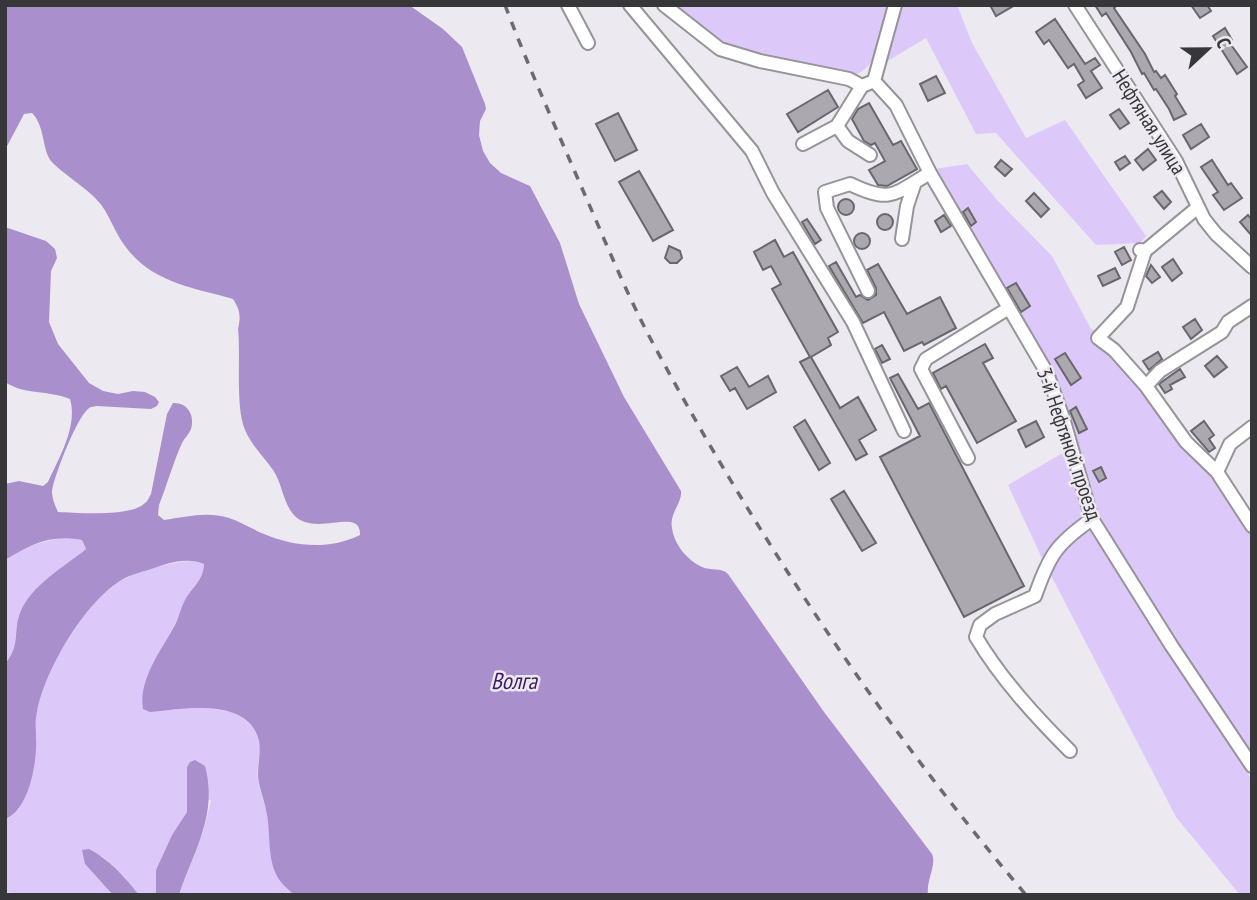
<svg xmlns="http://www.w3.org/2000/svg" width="1257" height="900" font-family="'PT Sans Narrow',sans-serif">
<rect width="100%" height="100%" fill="#ece9f0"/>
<path fill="#ddc9f9" d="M 676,5 L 889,5 C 884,30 878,73 848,77 L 723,45 Z
M 899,5 L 957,5 L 972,43 L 1026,138 L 1065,120 L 1146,236 L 1140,243 L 1096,245 L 996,133 L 976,134 L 926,38 L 881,65 Z
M 967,164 L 997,200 L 1052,256 L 1091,329 L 1111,337 L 1211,462 L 1252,521 L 1252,759 L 1096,515 L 1067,417 L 934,169 Z
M 1068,450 L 1084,516 L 1252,780 L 1252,895 L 1240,895 L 1176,817 L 1041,556 L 1008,485 Z
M 64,537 L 82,540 L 86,549 L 44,582 L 19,615 L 18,635 L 12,656 L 5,664 L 5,560 L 28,546 Z
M 195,560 L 205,564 L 204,572 L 185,601 L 177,620 L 155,661 L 170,710 C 200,706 248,703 259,741 C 262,752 256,767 258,779 C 259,789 264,800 266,810 C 274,845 264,867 294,895 L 179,895 L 204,829 L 211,800 L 188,801 L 187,812 L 172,835 L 156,870 L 156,895 L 139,895 L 124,876 L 102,856 L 85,864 L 113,895 L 27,895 L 5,892 L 5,819 C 39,806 30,741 37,711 C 46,668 87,596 128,577 C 149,567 173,563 195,560 Z"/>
<path fill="#aa8fcd" d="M 5,5 L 409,5 L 443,29 L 462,47 L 485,104 L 486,109 L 480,121 L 479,135 L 483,151 L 490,163 L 501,173 L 530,186 L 560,243 L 579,304 L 624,397 L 681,491 C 682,504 669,513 672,528 C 674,544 687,560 702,567 C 711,571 721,567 728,574 L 824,712 L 932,854 C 937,865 926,880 928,895 L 294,895 C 288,889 279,882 276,874 C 267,855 271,831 266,810 C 264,798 258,786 258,774 C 258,764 261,751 259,741 C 248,696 183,709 150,712 L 143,709 C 138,679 163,648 176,623 C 179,616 181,608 184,602 C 191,588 204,580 204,564 C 187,556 165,564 148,570 C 141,572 134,574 127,577 C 87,597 45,669 37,712 C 34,724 37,737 36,749 C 35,771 27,811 5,819 L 5,664 C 21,645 13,631 20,613 C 31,585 64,567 86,549 L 82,540 C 51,534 31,544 5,560 L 5,484 L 19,481 L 43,486 L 48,482 C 59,458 78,426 70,399 C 49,390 24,395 5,382 L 5,227 L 46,241 L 55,249 L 57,258 L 51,271 L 49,322 L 58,344 L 89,383 L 103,391 L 118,394 L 133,391 L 145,392 L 155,397 L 159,402 L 157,406 L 151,409 L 97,406 C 92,407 91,406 87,410 C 76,420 54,476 52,491 C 52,499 55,505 58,512 C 77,513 132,517 145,503 C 148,501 149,497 151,494 L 167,414 L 173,403 C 188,402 195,416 191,429 C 189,434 184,439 182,443 C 173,463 167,485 159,505 L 158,515 L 164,520 C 185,517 207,511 229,518 C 241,522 252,529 264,534 C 295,547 329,550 360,535 C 361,505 314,539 293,514 C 283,502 282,483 273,470 C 264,457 252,446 245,430 C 235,406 241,357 238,329 C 241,316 240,310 233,299 C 192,287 152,283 125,246 C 114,232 109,212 97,200 C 87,188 54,168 49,158 C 42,144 44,125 32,113 L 24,114 L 5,150 Z
M 195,760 L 205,766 C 218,815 194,850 179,895 L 156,895 L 156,870 L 172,835 L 187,812 L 187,767 L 190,762 Z
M 89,849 C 110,860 124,876 139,895 L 113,895 L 85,864 L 82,850 Z"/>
<path fill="#aba8b0" stroke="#69666d" stroke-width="2" d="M 990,5 L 1015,5 L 996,16 Z
M 1095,5 L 1117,5 L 1114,8 L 1145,54 L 1154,72 L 1156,71 L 1161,78 L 1165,75 L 1177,94 L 1175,96 L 1186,114 L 1174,120 L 1169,109 L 1156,89 L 1154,90 L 1144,73 L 1142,74 L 1131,52 L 1106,13 L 1102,16 Z
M 1191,5 L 1207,5 L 1211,11 L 1200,18 Z
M 1055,19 L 1085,64 L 1095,58 L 1100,65 L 1091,71 L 1102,88 L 1086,98 L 1078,85 L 1084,81 L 1074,64 L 1068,68 L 1049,40 L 1044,44 L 1036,32 Z
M 1225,28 L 1232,40 L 1229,42 L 1247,67 L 1237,74 L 1213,36 Z
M 936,76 L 945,93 L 928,101 L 920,84 Z
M 828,90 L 838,107 L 798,132 L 787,114 Z
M 869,103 L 893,145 L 901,141 L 917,169 L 887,186 L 878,185 L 869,170 L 885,161 L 875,143 L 871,145 L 864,141 L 852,119 L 858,109 Z
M 1119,109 L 1129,123 L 1120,129 L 1110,115 Z
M 618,113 L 637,150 L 615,161 L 596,124 Z
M 1201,124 L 1209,137 L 1191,149 L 1183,135 Z
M 1148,149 L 1156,160 L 1143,170 L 1135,160 Z
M 1125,156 L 1130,163 L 1120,170 L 1115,162 Z
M 1001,160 L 1012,169 L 1005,176 L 995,167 Z
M 1212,160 L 1228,185 L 1231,183 L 1242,198 L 1224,210 L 1213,195 L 1218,192 L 1201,167 Z
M 639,171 L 673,230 L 653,241 L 619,182 Z
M 1162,191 L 1171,202 L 1164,209 L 1154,197 Z
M 1034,193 L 1049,209 L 1041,217 L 1026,201 Z
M838 207a8 8 0 1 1 16 0a8 8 0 1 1-16 0Z
M 968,208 L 976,222 L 971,226 L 963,212 Z
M877 222a8 8 0 1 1 16 0a8 8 0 1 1-16 0Z
M 944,215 L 951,226 L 941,232 L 935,221 Z
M 1248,215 L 1252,220 L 1252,236 L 1240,222 Z
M 807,219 L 821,240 L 815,244 L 802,222 Z
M854 241a8 8 0 1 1 16 0a8 8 0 1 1-16 0Z
M 775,240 L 784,257 L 793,252 L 838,332 L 828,338 L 831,345 L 811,357 L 840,408 L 858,397 L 876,430 L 859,440 L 867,454 L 856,460 L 800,362 L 810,357 L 772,289 L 781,284 L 771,266 L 763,270 L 754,252 Z
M 669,246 L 680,251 L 682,258 L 677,263 L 670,263 L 665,258 Z
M 1124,247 L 1131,260 L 1122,265 L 1115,252 Z
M 1173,259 L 1182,273 L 1172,281 L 1162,267 Z
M 836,262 L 856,297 L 860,295 L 868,300 L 876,295 L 876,288 L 867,270 L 878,264 L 907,314 L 940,297 L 956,328 L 924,345 L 922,342 L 904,351 L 884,312 L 863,323 L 829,266 Z
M 1151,265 L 1160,277 L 1152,283 L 1146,276 Z
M 1115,268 L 1120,278 L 1103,286 L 1098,276 Z
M 1016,283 L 1030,306 L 1021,312 L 1007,288 Z
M 1195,319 L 1202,330 L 1191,339 L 1183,327 Z
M 985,344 L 993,358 L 983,363 L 1016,421 L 977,443 L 946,386 L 941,389 L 933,373 Z
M 882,345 L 890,359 L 882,363 L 875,349 Z
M 1158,352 L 1162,359 L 1149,370 L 1143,361 Z
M 1065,353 L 1081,378 L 1071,385 L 1055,359 Z
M 1217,356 L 1227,367 L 1214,377 L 1205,366 Z
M 737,367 L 749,387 L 768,376 L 776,392 L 747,409 L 735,388 L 730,391 L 721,376 Z
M 1180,369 L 1185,377 L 1170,385 L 1172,389 L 1165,393 L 1159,384 Z
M 898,374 L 918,409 L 929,403 L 1024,586 L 964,617 L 880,457 L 920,436 L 890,378 Z
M 1076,407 L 1087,429 L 1079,433 L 1070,411 Z
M 805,420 L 830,463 L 819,470 L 794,427 Z
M 1036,421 L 1044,437 L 1026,447 L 1018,430 Z
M 1204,421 L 1214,435 L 1209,439 L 1215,448 L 1209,452 L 1191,431 Z
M 1101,467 L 1106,478 L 1099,482 L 1093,471 Z
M 844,491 L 876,543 L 862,551 L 831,499 Z"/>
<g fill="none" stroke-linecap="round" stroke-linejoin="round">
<g stroke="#96939a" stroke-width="16">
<path id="minor" d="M 568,5 L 588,43
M 630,5 L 752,151 L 773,193 L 853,322 L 904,431
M 664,5 L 720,49 L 760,61 L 849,79 L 862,86 L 874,81
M 1075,5 L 1176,161 L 1204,219 L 1216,234 L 1252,267
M 874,81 L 896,105 L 930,173 L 1047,373 L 1063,418 L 1092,519 L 1171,645 L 1252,766
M 874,81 L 895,5
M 837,126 L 848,141 L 870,155
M 803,144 L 837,126 L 862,86
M 902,239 L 907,206 L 915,182
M 1140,250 L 1145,251 L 1197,208
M 1145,251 L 1127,307 L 1098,338 L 1114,350 L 1146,386 L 1186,442 L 1217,472 L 1252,526
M 868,291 L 827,208 L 825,192 L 850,184 C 891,204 894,194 930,173
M 1146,386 L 1160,371 L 1222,332 L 1228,322 L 1252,306
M 968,458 L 921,369 L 926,359 L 1009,308
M 1217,472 L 1230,444 L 1252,427
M 1070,751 C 1035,716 1001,679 976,637 L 980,625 L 995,614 L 1035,596 C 1049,556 1056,544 1092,519"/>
</g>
<use href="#minor" stroke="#fff" stroke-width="12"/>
<path stroke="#6c6b6f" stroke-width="3.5" stroke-dasharray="9 9" stroke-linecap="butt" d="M 505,5 C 528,66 555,126 581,186 C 605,240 627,296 656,349 C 759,540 885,729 1026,895"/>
</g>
<g text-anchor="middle" stroke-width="5" stroke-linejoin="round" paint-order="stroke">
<g font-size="21" fill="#373639" stroke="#ece9f0">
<text transform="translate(1149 122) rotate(58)" y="7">Нефтяная улица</text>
<text transform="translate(1069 444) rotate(71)" y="7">3-й Нефтяной проезд</text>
</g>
<g font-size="23" font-style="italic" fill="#401963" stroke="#ece9f0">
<text x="514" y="689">Волга</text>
</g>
</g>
<rect width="1257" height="900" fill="none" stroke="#373639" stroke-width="14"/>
<g transform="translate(1208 49) rotate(68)" stroke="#ece9f0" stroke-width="5" paint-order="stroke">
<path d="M0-5L12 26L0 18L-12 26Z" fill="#373639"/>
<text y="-10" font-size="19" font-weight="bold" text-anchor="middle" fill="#373639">С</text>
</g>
</svg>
